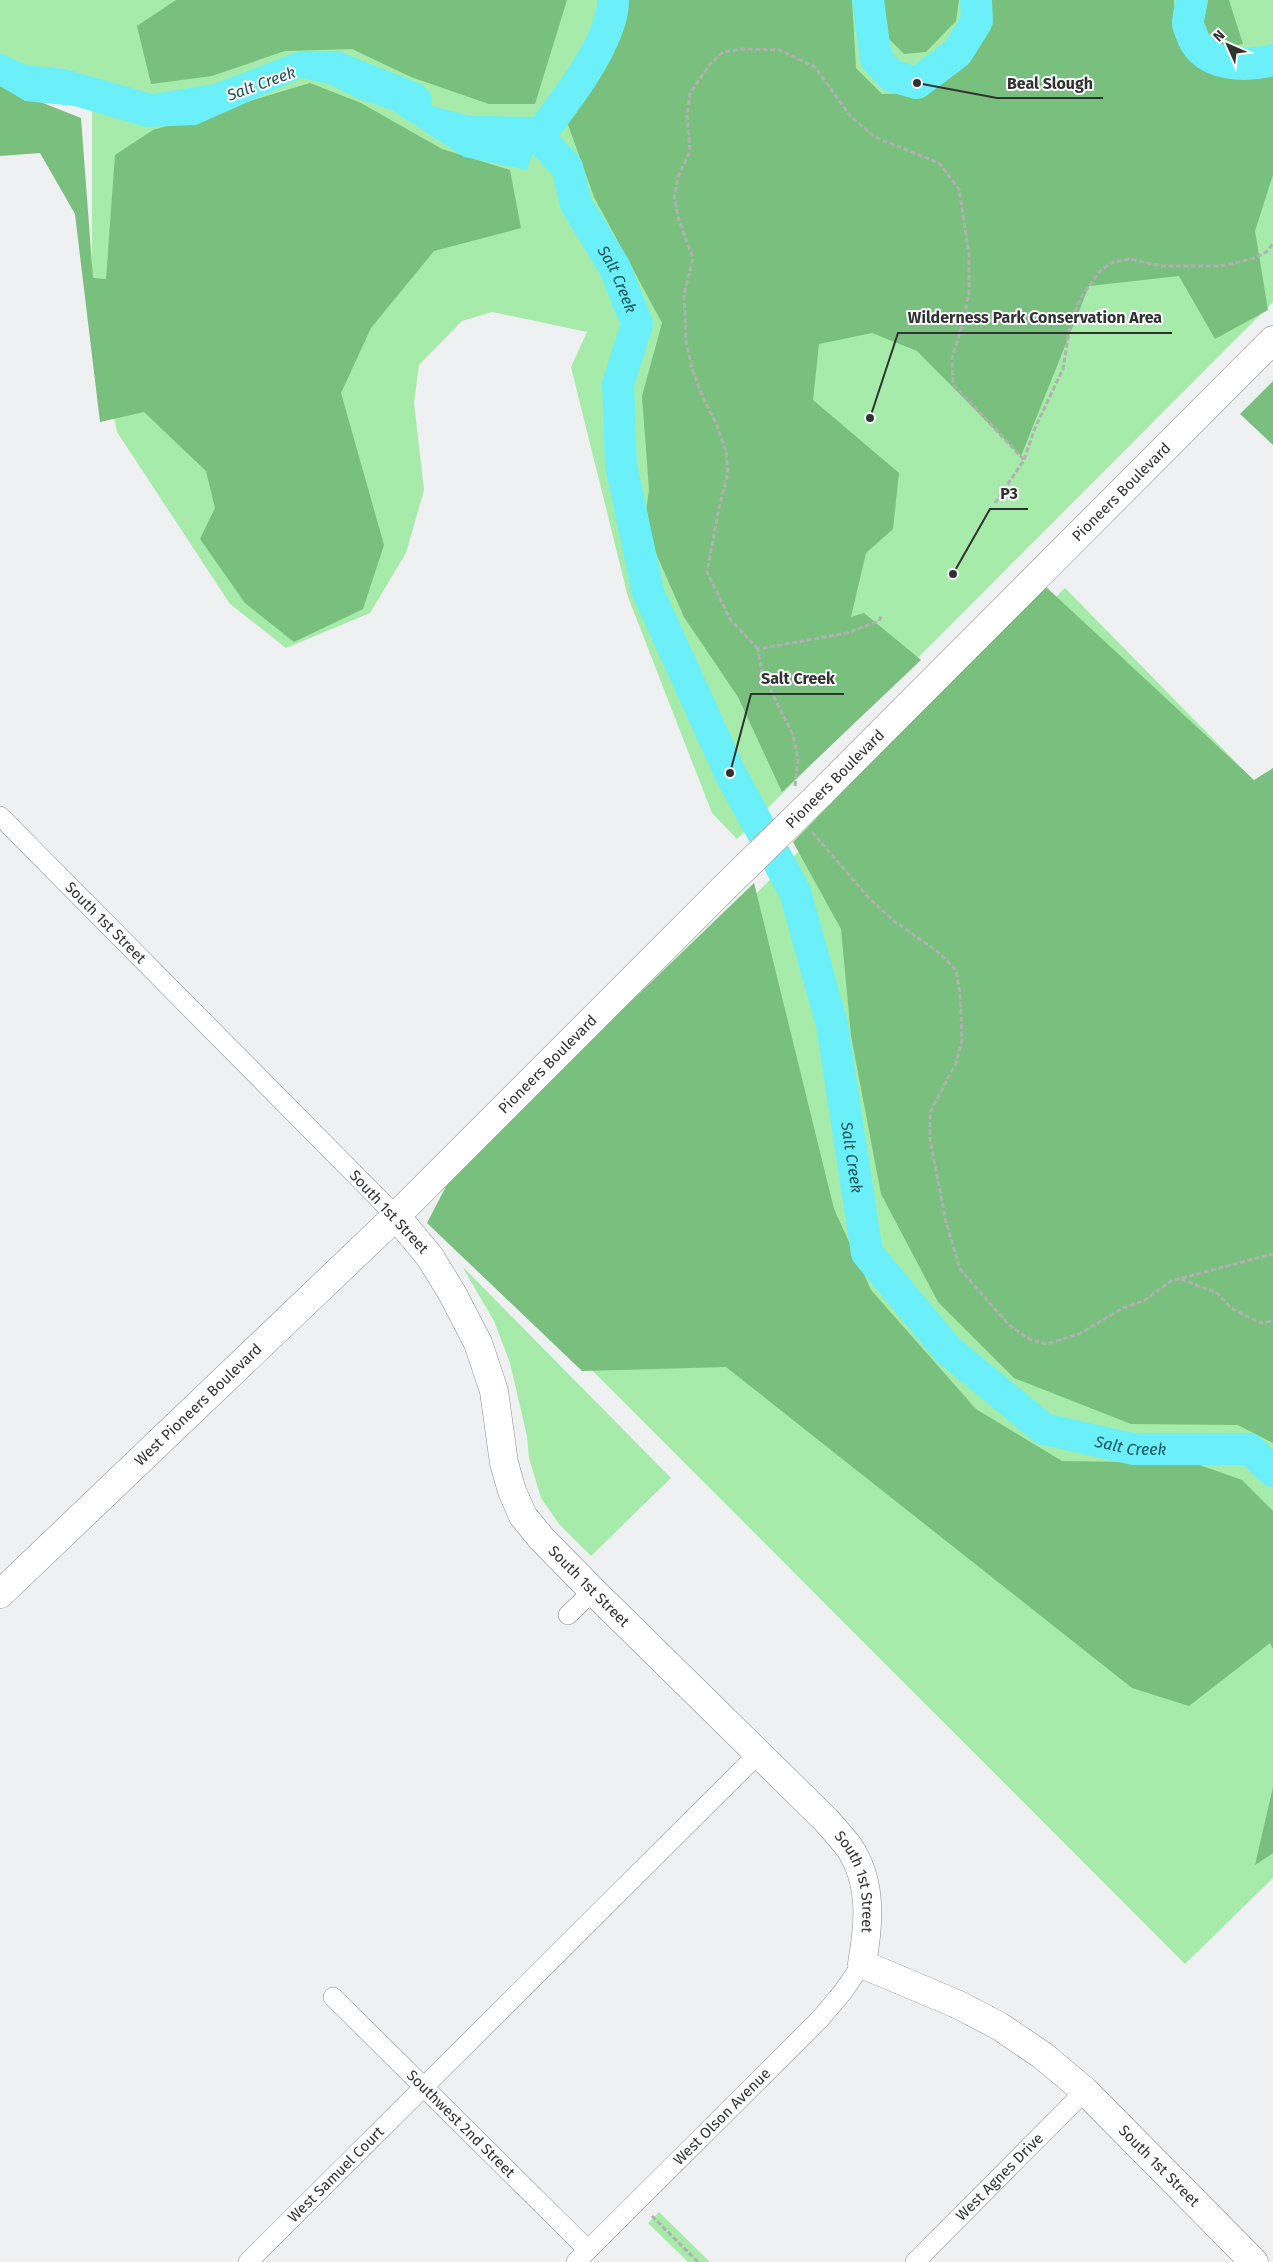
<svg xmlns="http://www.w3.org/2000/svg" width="1273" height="2262" font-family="'Fira Sans',sans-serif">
<rect width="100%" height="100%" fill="#eff0f1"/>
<path fill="#a6eba9" d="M 0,0 L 1273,0 L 1273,302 L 737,839 L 712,813 L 628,597 L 571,367 L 587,332 L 492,312 L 462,321 L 419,365 L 414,403 L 424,490 L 406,553 L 370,613 L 286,648 L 230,604 L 117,432 L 92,304 L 92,105 L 0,88 Z
M 1065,588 L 1273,800 L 1273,1878 L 1185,1964 L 434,1212 Z
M 462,1266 L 671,1478 L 591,1556 L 559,1524 L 541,1498 L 529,1458 L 527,1436 L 510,1363 L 494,1321 Z
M 659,2212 L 710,2262 L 688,2262 L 648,2223 Z"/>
<path fill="#79bf7d" d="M 176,0 L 567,0 L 535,104 L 489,104 L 411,77 L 352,49 L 285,51 L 212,76 L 151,84 L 137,26 Z
M 629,0 L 852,0 L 856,68 L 882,94 L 915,93 L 970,56 L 991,0 L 1174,0 L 1175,36 L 1213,74 L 1273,71 L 1273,175 L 1255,231 L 1268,310 L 1215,339 L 1179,276 L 1089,286 L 1021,456 L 917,351 L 872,333 L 819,344 L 813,400 L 899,473 L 893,529 L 866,553 L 851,617 L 864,613 L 921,660 L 782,792 L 738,697 L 684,617 L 644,526 L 649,490 L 642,396 L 662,323 L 594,197 L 566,119 L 619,38 Z
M 880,0 L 959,0 L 956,21 L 926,52 L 904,54 L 882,32 Z
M 1195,0 L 1229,0 L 1243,44 L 1216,49 L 1201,25 Z
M 310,83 L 361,103 L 442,149 L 510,170 L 521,228 L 434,251 L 371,328 L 341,393 L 384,545 L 363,609 L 294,642 L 245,603 L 200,539 L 215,508 L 206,471 L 144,412 L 100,422 L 75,214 L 40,153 L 0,156 L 0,86 L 81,118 L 93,278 L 106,279 L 115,155 L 153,130 Z
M 1273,381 L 1273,445 L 1240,414 Z
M 1045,586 L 1254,780 L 1273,768 L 1273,1443 L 1238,1425 L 1131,1424 L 1014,1378 L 938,1302 L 881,1194 L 851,1036 L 841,929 L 793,842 Z
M 754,883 L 834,1209 L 871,1290 L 976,1409 L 1062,1461 L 1194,1463 L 1242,1480 L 1273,1511 L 1273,1649 L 1270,1643 L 1189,1706 L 1132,1688 L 726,1367 L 582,1371 L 427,1223 L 453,1173 Z
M 1273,1787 L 1273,1853 L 1255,1865 Z"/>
<path fill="#6bf0f9" d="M 300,51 L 338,51 L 423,85 L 431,94 L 432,106 L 471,116 L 537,117 L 538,137 L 527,170 L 464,157 L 392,110 L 357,98 L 329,84 L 302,78 L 196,125 L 146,127 L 74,106 L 25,101 L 0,86 L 0,53 L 26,65 L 65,69 L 153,94 L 214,84 Z"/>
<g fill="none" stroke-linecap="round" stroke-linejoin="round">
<g stroke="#6bf0f9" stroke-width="32">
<path d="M 868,0 L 876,59 L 892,76 L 917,83 L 957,53 L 977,21 L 976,0"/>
<path d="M 1192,0 C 1191,7 1188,16 1188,23 C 1188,28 1192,33 1193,38 C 1206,67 1247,67 1273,60"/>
<path id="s1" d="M 495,137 L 538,137 L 567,167 L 576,204 L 615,268 L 637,324 L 618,384 L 621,465 L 648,592 L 730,773 L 795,892 L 832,1025 L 867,1253 L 948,1350 L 1044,1429 L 1133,1449 L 1249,1449 L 1273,1471"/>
<path d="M 538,137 C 563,105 614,40 613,0"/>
</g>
<g stroke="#89898a" stroke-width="20">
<g id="street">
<path id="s2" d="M 0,816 L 396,1216"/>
<path d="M 568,1615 L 593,1591"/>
<path id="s3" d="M 333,1997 L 588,2250"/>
<path id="s4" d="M 248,2262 L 758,1754"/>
<path id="s5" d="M 576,2262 L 820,2019 L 842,1993 L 862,1964"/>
<path id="s6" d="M 915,2262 L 1085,2091"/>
</g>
</g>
<g stroke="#89898a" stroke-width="29">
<g id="secondary">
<path id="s7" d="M 819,795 L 1273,340"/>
<path id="s8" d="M 396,1216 L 430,1257 L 452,1293 L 478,1343 L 494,1391 L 504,1463 L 512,1491 L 523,1516 L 541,1538 L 593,1591 L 826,1820 C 834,1829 842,1838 849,1847 C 873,1883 869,1924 862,1964 L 959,2005 L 999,2026 L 1042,2055 L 1085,2091 L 1254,2262"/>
<path id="s9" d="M 0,1594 L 396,1216 L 724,888"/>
</g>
</g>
<path stroke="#b0b1b1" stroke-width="3" stroke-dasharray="5 2.5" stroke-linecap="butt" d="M 995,503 L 1024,460 L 1035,428 L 1063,369 L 1071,320 L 1082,296 L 1100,271 L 1111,263 L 1129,259 L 1162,266 L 1221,266 L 1255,258 L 1266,252 L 1273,244
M 758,649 L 730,619 L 707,572 L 719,508 L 728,473 L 726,452 L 716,423 L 704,400 L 692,369 L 686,341 L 684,295 L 693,258 L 679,220 L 674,197 L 678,177 L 690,151 L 687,116 L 690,93 L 710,64 L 723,52 L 742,49 L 780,50 L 815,67 L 851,117 L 875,137 L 939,163 L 959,189 L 969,255 L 969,292 L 963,323 L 952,358 L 953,384 L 1024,460
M 795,786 L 798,760 L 793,735 L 762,673 L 758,649 L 847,633 L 879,621 L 882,614
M 812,832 L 869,898 L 894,921 L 938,952 L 956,970 L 960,994 L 962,1040 L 956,1063 L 930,1112 L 930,1140 L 946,1222 L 960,1269 L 1008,1324 L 1029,1339 L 1047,1344 L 1079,1334 L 1123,1308 L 1144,1301 L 1171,1281 L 1273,1254
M 1181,1279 L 1217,1293 L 1231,1308 L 1260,1323 L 1273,1321
M 652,2216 L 698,2262"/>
<use href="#street" stroke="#fff" stroke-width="19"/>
<use href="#secondary" stroke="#fff" stroke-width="28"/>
<g stroke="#89898a" stroke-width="29" stroke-linecap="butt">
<path id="secondary-bridge" d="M 724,888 L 819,795"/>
</g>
<use href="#secondary-bridge" stroke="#fff" stroke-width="28"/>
</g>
<g text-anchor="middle" stroke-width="4" stroke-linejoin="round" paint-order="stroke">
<g font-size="15" fill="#313232" stroke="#fdfdfe">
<text dy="5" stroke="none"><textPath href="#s7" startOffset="428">Pioneers Boulevard</textPath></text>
<text transform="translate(835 779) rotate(-45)" y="5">Pioneers Boulevard</text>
<text dy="5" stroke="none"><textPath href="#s2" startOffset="150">South 1st Street</textPath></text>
<text dy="5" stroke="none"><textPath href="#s9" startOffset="762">Pioneers Boulevard</textPath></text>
<text transform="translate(389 1212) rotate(47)" y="5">South 1st Street</text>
<text dy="5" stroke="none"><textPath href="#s9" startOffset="274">West Pioneers Boulevard</textPath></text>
<text dy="5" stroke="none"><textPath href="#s8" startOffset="428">South 1st Street</textPath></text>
<text dy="5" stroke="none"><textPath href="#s8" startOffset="832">South 1st Street</textPath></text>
<text dy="5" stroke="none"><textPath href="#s5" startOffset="206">West Olson Avenue</textPath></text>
<text dy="5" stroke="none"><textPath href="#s3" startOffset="180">Southwest 2nd Street</textPath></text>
<text dy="5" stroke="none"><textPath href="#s8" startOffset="1281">South 1st Street</textPath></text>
<text dy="5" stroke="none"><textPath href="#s4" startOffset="124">West Samuel Court</textPath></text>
<text dy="5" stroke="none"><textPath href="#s6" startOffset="120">West Agnes Drive</textPath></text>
</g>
<g font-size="16" font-style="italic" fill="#195357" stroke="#fdfdfe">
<text transform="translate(261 83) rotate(-20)" y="6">Salt Creek</text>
<text dy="6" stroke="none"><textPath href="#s1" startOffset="209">Salt Creek</textPath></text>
<text dy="6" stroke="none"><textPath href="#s1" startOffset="1138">Salt Creek</textPath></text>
<text dy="6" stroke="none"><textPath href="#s1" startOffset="1574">Salt Creek</textPath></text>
</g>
</g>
<path fill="none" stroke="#313232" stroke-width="2" d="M917 83L997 98H1103M870 418L898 333H1172M953 574L990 509H1028M730 773L751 694H844"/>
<g fill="#313232" stroke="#fdfdfe" stroke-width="2">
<circle cx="917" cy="83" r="5"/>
<circle cx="870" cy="418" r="5"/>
<circle cx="953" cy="574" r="5"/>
<circle cx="730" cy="773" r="5"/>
</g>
<g font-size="16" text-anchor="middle" font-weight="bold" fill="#313232" stroke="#fdfdfe" stroke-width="4" stroke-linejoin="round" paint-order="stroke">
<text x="1050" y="89">Beal Slough</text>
<text x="1035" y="323">Wilderness Park Conservation Area</text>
<text x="1009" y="499">P3</text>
<text x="798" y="684">Salt Creek</text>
</g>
<g transform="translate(1228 45) rotate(315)" stroke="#fdfdfe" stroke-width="4" paint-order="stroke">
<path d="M0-4L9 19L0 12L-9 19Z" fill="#313232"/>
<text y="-8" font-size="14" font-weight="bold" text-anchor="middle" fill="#313232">N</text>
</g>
</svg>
